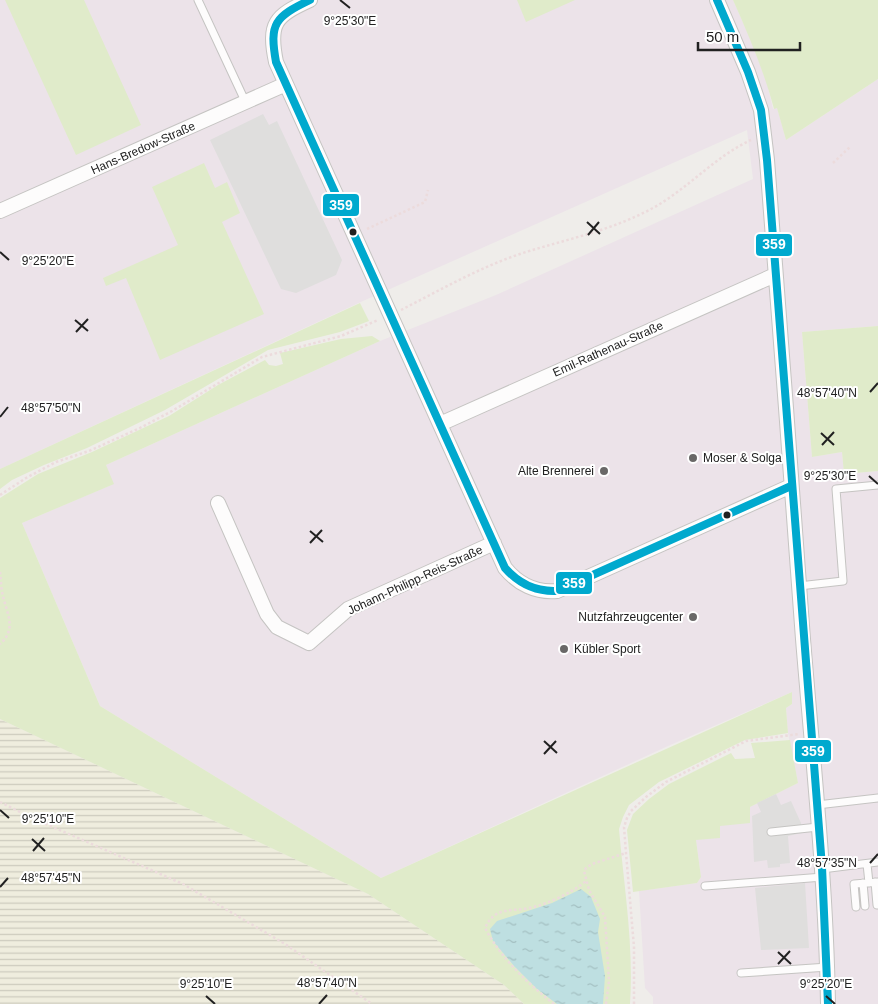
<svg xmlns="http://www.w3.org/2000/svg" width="878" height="1004" font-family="Arial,sans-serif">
<defs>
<pattern id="farmland-rules" width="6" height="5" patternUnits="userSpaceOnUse" patternTransform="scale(1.25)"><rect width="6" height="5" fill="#efedde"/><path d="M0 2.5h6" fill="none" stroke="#cdcbbe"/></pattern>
<pattern id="water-ripples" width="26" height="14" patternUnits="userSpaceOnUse" patternTransform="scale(1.25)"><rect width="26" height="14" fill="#bedfe1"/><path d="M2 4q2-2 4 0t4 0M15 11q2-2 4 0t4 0" fill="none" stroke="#a3bfc1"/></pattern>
</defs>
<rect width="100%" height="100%" fill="#efedea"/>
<path fill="#ece3e9" d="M 0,0 L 733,0 L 754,47 L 767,83 L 773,109 L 777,107 L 786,140 L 878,79 L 878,326 L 802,332 L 812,457 L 842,452 L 844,474 L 878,471 L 878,1004 L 653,1004 L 653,997 L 645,988 L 639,891 L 697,883 L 701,877 L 696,840 L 750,807 L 798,783 L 788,733 L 786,708 L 792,704 L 792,692 L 668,746 L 381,878 L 100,706 L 22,523 L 111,485 L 106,465 L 380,341 L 496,295 L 753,179 L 747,130 L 363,301 L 0,469 Z"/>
<path fill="url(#farmland-rules)" d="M 0,719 L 368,894 L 504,985 L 524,1004 L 0,1004 Z"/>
<path fill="#e0ebca" d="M 5,0 L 84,0 L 141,125 L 76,155 Z
M 517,0 L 575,0 L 526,22 Z
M 733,0 L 878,0 L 878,79 L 786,140 L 777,108 L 774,109 C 764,71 749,36 733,0 Z
M 204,163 L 215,188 L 227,182 L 240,213 L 222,222 L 264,314 L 160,360 L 126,278 L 106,286 L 103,278 L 178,245 L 152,187 Z
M 360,303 L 369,321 L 340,332 L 268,350 L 165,410 L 87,448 L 44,465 L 12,480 L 0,489 L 0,469 Z
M 878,326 L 878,471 L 844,474 L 842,452 L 812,457 L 802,332 Z
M 372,336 L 380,341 L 106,465 L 114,484 L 22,523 L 100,706 L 381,878 L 792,692 L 792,704 L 786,708 L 788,733 L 745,740 L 659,782 L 629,805 L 623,817 L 619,829 C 624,887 634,945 630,1004 L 524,1004 L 504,985 L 368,894 L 0,719 L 0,498 L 38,474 L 92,452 L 169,416 L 218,385 L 265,360 L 269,365 L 276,366 L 283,364 L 280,353 L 341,339 Z
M 790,740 L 798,783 L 750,807 L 750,823 L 720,826 L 720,838 L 696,840 L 701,877 L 697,883 L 633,892 L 627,830 L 633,814 L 649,799 L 669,784 L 731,753 L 735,759 L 755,758 L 751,743 Z"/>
<path fill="#dfdedd" d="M 263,114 L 269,125 L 277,121 L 342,260 L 336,275 L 296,293 L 281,289 L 210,140 Z
M 776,794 L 781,805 L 791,801 L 801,823 L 802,833 L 788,836 L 790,863 L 780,864 L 780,867 L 768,868 L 767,860 L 754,862 L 752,816 L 761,812 L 757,803 Z
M 805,883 L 809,948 L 761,950 L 755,888 Z"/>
<path fill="url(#water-ripples)" d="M 581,889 L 591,897 L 600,919 L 598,932 L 605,976 L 603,1004 L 557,1004 L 537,989 L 514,966 L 493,941 L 490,929 L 497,921 L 552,903 Z"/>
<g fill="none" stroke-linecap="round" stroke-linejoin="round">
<g stroke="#c5c4c2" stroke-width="9">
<path id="lane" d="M 198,0 L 246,103
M 799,586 L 843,581 L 836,489 L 878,485
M 817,805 L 878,798
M 771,832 L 818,827
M 867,864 L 869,883
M 822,869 L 878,862
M 875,882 L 877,905
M 863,883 L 865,906
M 705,886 L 823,877
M 856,907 L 854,884 L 878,882
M 741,973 L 828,967"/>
</g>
<g stroke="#c5c4c2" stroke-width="16">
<path id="street" d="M 310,0 C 275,16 268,23 276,62 L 505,568 C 518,584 536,593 557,591 L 791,486
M 717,0 L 748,72 L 761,110 L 767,160 C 780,320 791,479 803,639 C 813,761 826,882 828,1004
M 0,211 L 286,84
M 440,424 L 775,275
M 218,503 L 267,614 L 277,627 L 309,643 L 348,609 L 494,543"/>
</g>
<path stroke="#ecdbdc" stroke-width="2.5" stroke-dasharray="2.5 2.5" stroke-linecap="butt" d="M 833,163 L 851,146
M 367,229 L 425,202 L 428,190
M 401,310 C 442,289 482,266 526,252 C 568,239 612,230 651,209 C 687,190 714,157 751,140
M 0,495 L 26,478 L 56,462 L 89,451 L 140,428 L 172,411 L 262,357 L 341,336 L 378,320
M 0,572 C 1,580 1,589 3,596 C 7,614 17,629 0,644
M 0,802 L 28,816 L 183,884 L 285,944 L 372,1004
M 554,1004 C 527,983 501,958 485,928 C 495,906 510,912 529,908 C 546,905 573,892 586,881
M 606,1004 L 609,981 L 605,917 L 589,890 L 584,871 L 586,868 L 592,864 L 626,853
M 634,1004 L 634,947 L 626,853 L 624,827 L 627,818 L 631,811 L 646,797 L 666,782 L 746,741 L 799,734"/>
<use href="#lane" stroke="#fdfcfc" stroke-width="7"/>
<use href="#street" stroke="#fdfcfc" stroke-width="14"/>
<g stroke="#fff" stroke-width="11">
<path id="bus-1" d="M 310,0 C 275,17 269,23 276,62 L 505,568 C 519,584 535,592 557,591 L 791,486
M 717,0 L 748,72 L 761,110 L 767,160 L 822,867 L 828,1004"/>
</g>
<use href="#bus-1" stroke="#00a9ce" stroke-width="8"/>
</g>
<path fill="none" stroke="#212121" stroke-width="2" d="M 340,0 L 350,8M 587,222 L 600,234M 588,235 L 599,222M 0,252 L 9,260M 75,320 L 88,331M 76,332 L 88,319M 870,392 L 878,383M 0,417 L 8,407M 821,433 L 834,445M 822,445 L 834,432M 869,476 L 878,484M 310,531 L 323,542M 310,543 L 322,530M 544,741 L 557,753M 544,754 L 556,741M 0,810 L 9,818M 32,839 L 45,851M 33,851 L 44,838M 870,863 L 878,854M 0,887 L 8,878M 778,952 L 791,964M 778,964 L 790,951M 206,996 L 215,1004M 826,996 L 835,1004M 319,1004 L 327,995"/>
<g fill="#212121" stroke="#fff" stroke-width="2">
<circle cx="353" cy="232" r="4.5"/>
<circle cx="727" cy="515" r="4.5"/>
</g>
<g fill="#696867" stroke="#fff" stroke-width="2">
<circle cx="693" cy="458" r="5"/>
<circle cx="604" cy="471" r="5"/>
<circle cx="693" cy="617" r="5"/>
<circle cx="564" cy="649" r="5"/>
</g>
<g text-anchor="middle" stroke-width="4" stroke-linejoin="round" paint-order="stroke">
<g font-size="12" fill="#212121" stroke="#fff">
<text transform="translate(143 148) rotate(-24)" y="4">Hans-Bredow-Straße</text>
<text transform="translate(608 349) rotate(-24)" y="4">Emil-Rathenau-Straße</text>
<text transform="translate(415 580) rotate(-25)" y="4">Johann-Philipp-Reis-Straße</text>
</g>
<g font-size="12" fill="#212121" stroke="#fff" text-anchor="start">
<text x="703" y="462">Moser &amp; Solga</text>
<text x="594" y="475" text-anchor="end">Alte Brennerei</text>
<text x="683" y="621" text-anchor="end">Nutzfahrzeugcenter</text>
<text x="574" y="653">Kübler Sport</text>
</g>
</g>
<g font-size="12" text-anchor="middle" fill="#212121" stroke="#fff" stroke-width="4" stroke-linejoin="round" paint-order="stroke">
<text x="350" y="25">9°25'30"E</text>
<text x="48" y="265">9°25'20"E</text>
<text x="827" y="397">48°57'40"N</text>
<text x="51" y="412">48°57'50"N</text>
<text x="830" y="480">9°25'30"E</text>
<text x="48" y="823">9°25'10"E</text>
<text x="827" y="867">48°57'35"N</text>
<text x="51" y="882">48°57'45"N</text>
<text x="327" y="987">48°57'40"N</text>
<text x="206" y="988">9°25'10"E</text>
<text x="826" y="988">9°25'20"E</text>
</g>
<g stroke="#fff" stroke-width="2">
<rect x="322" y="193" width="38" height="24" rx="5" fill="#00a9ce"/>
<rect x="755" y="233" width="38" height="24" rx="5" fill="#00a9ce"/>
<rect x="555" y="571" width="38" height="24" rx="5" fill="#00a9ce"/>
<rect x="794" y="739" width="38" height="24" rx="5" fill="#00a9ce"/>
</g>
<g font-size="14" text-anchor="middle" font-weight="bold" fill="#fff">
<text x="341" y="210">359</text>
<text x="774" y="249">359</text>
<text x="574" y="588">359</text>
<text x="813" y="756">359</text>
</g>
<path d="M698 42v8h102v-8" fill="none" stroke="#212121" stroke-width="2.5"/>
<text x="706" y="42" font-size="15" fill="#212121" stroke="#ffffff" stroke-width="4" paint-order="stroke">50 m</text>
</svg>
